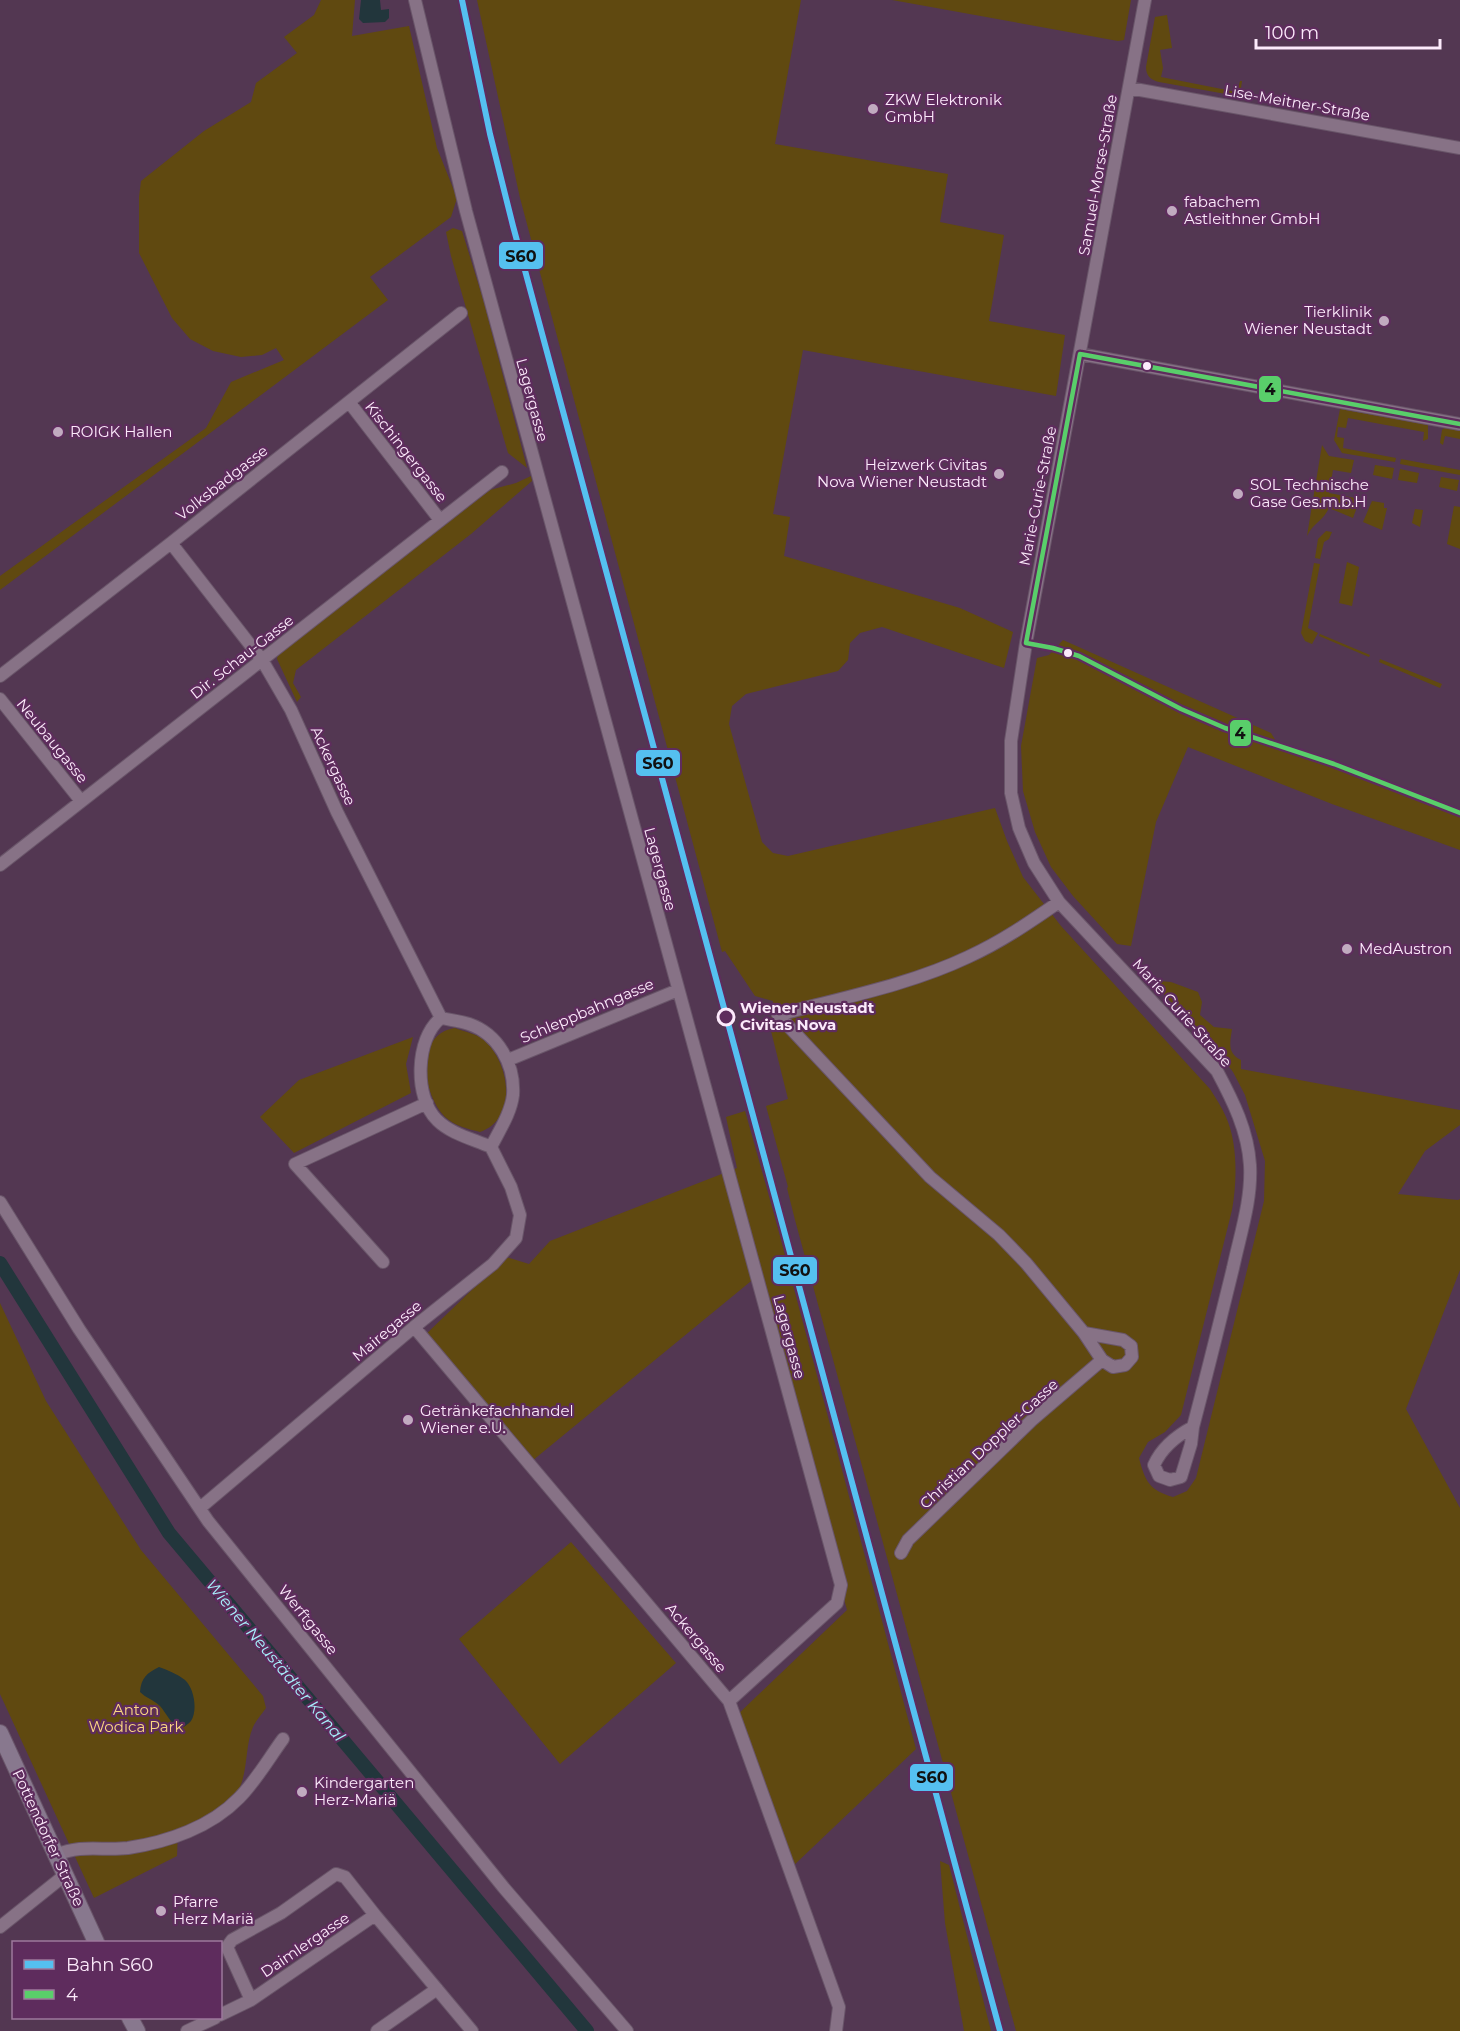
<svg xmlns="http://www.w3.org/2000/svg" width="1460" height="2031" font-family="Montserrat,sans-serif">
<rect width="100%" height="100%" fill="#533752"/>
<path fill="#604910" d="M 321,0 L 355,0 L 352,36 L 409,26 L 437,148 L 457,198 L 451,217 L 370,277 L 388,300 L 0,590 L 0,576 L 206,428 L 231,382 L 284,360 L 276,348 L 262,355 L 241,357 L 213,351 L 190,339 L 172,318 L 139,253 L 139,197 L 141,181 L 204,131 L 251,102 L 256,83 L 297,53 L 284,37 L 314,15 Z
M 477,0 L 801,0 L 775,144 L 948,174 L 940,222 L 1004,235 L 989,321 L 1065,335 L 1056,396 L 803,350 L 773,514 L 790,517 L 784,556 L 960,608 L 1013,632 L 1004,668 L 882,627 L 860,633 L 850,643 L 848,660 L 838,671 L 746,694 L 732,706 L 729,724 L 762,842 L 773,853 L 788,856 L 995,808 L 1007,841 L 1023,877 L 1061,926 L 1210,1089 C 1216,1098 1222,1108 1226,1117 C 1238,1144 1237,1182 1232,1210 L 1181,1415 L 1165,1432 L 1148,1442 L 1139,1458 C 1145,1481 1149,1490 1173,1497 L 1187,1491 L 1196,1478 L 1264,1201 L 1265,1161 L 1245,1095 L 1233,1072 L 1219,1053 L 1155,985 L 1160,981 L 1171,982 L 1198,992 L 1202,1002 L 1200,1015 L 1214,1027 L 1232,1029 C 1230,1043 1227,1053 1241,1060 L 1241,1069 L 1460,1110 L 1460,1125 L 1425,1151 L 1398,1194 L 1458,1200 L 1460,1199 L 1460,1270 L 1406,1409 L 1460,1508 L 1460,2031 L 1016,2031 L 795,1220 L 787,1188 L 788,1187 L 766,1106 L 788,1099 L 770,1027 L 773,1001 L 755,996 L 725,951 L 722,952 L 520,198 Z
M 892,0 L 1131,0 L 1124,40 L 1118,41 Z
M 1167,15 L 1172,48 L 1160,50 L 1163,68 L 1161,77 L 1237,92 L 1240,81 L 1242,81 L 1240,95 L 1237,96 L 1159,82 C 1151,80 1146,76 1146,67 L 1155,17 Z
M 453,228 L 462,231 L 483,299 L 527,468 L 508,453 L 451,256 L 446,232 Z
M 1340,409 L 1428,425 L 1428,439 L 1423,441 L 1424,432 L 1348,418 L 1346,428 L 1338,427 L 1337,437 L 1344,438 L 1343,448 L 1396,458 L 1395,462 L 1342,453 L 1334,440 Z
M 1444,428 L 1460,431 L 1460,439 L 1445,436 L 1443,445 L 1440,443 L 1442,430 Z
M 1322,445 L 1329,456 L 1354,460 L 1351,473 L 1333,470 L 1329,493 L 1360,499 L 1353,518 L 1329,508 C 1323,521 1314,522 1307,536 Z
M 1401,459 L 1460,470 L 1460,475 L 1400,464 Z
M 1375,465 L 1394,468 L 1392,479 L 1373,475 Z
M 1400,469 L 1419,473 L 1417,483 L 1398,480 Z
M 531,476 L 532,481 L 471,534 L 296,670 L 293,683 L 301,697 L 297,702 L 277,659 L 278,654 L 490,490 L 516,483 Z
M 1441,477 L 1459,480 L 1457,491 L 1439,487 Z
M 1372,501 L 1384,503 L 1384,508 L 1387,508 L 1382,530 L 1363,522 Z
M 1454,506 L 1460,507 L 1460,549 L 1447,544 Z
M 1415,509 L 1423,510 L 1420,527 L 1412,523 Z
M 1326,531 L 1332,532 L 1329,539 L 1324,542 L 1320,559 L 1315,558 L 1318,539 Z
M 1347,562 L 1359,567 L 1352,606 L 1339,603 Z
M 1314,563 L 1320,564 L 1308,628 L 1318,633 L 1312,644 L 1305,641 L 1301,633 Z
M 1320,634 L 1370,655 L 1369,657 L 1319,636 Z
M 1063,640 L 1271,733 L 1279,746 L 1460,813 L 1460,850 L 1332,804 L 1188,747 L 1156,822 L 1131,946 L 1117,944 L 1073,896 L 1051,867 L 1035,832 L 1023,791 L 1021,746 L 1037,658 L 1049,655 Z
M 1380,659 L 1442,684 L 1440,688 L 1379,662 Z
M 455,1028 C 465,1032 478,1034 485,1041 C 510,1064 518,1119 480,1132 C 468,1129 455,1126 445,1117 C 422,1094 414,1034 455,1028 Z
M 413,1037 L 406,1064 L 411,1093 L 294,1153 L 260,1117 L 299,1080 Z
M 745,1111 L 777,1225 L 916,1749 L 791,1868 L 734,1718 L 847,1610 L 756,1277 L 532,1461 L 422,1338 L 506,1257 L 529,1264 L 550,1241 L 737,1168 L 726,1117 Z
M 0,1303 L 46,1401 L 141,1550 L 263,1696 L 266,1708 C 262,1714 256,1720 253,1727 C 244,1748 249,1775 236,1794 C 226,1810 195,1824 178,1831 L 177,1856 L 94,1898 L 0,1694 Z
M 571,1542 L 676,1663 L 560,1764 L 459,1639 Z
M 940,1861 L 949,1865 L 991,2031 L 964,2031 L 945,1923 Z"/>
<path fill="#22363c" d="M 361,0 L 380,0 L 381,10 L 389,9 L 389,18 L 385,22 L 363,23 L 359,19 Z
M 159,1667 C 168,1670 177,1674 185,1680 C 194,1688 198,1710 191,1721 C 189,1724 183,1727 180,1729 C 170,1723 167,1714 160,1706 C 154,1700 146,1698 140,1692 C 141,1678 147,1673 159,1667 Z"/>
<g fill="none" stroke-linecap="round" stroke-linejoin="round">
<path stroke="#22363c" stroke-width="14" d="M 0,1263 L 169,1533 L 587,2031"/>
<g stroke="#695569" stroke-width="14">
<path id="minor" d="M 415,0 L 466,211 L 841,1585 L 837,1603 L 729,1701
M 1145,0 L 1026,643 L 1011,741 L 1011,793 L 1019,828 L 1034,863 L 1059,902 L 1217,1071 C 1233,1101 1248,1131 1250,1165 C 1252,1200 1240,1235 1233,1268 C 1220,1321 1207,1374 1193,1427 C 1176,1436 1162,1447 1154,1465 L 1159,1476 L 1170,1480 L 1181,1477 L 1191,1444 L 1193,1427
M 1129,88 L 1460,148
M 1080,354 L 1460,424
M 349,402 L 440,520
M 171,543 L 262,660 L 276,684 L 291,710 L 337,812 L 441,1018
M 0,676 L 171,543 L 461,313
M 0,699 L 81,801
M 0,865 L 502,472
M 1059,902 C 1030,922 1001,942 968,957 C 909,985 841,998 778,1015 L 930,1177 L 999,1235 L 1026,1263 L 1084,1333 L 1102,1360 L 1113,1367 L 1125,1365 L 1132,1357 L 1131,1346 L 1123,1340 L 1084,1333
M 441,1018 C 450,1020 460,1021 469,1024 C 498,1034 515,1064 513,1095 C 511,1113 499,1131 491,1147 C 473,1139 451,1134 437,1120 C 414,1098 415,1038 441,1018 Z
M 508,1060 L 678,990
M 0,1202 L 79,1329 L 208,1521 L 504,1888 L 627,2031
M 383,1262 L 295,1164 L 427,1103
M 414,1327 L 729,1701 L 839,2007 L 836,2031
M 200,1508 L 414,1327 L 493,1264 L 516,1238 L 520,1215 L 511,1187 L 491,1147
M 901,1553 L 908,1540 L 1032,1420 L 1102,1360
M 56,1855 C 82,1844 102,1851 128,1848 C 168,1842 211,1827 239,1798 C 256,1781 269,1758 283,1739
M 0,1927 L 65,1875
M 251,2000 L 227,1947 L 232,1940 L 281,1913 L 336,1874 L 345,1877 L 375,1915
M 220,2015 L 251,2000 L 375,1915 L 472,2031
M 187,2031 L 215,2018
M 377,2031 L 437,1989"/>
</g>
<g stroke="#695569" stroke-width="18">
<path id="major" d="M 0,1733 L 96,1942
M 130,2018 L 137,2031"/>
</g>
<use href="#minor" stroke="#877286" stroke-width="12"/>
<use href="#major" stroke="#88788e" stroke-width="16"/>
<g stroke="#5e2c5d" stroke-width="9">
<path id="bus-1" d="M 1080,354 L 1460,424
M 1026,643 L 1053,648 L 1079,656 L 1181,709 L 1225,728 L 1334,764 L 1460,813
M 1026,643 L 1080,354"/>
</g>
<use href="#bus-1" stroke="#59ce6a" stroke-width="4.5"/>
<g stroke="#5e2c5d" stroke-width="10">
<path id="rail-1" d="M 462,0 L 490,134 L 513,226 L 1000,2031"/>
</g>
<use href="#rail-1" stroke="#55c0f0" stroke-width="6"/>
</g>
<g fill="#c1abc0" stroke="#5e2c5d" stroke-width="2">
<circle cx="873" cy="109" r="6"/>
<circle cx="1172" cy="211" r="6"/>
<circle cx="1384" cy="321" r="6"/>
<circle cx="58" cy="432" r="6"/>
<circle cx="999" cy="474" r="6"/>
<circle cx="1238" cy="494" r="6"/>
<circle cx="1347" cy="949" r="6"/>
<circle cx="408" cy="1420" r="6"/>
<circle cx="302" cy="1792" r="6"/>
<circle cx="161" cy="1911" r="6"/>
</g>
<g fill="#fceafb" stroke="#5e2c5d" stroke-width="2">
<circle cx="1147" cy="366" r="5"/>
<circle cx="1068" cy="653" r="5"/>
</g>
<circle fill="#5e2c5d" stroke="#fceafb" stroke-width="3" cx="726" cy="1017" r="8"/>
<g text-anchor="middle" stroke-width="4.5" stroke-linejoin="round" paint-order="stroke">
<g font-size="15" fill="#fceafb" stroke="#5e2c5d" text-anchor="start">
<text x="885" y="105">ZKW Elektronik<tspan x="885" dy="17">GmbH</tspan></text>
<text x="1184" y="207">fabachem<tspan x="1184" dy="17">Astleithner GmbH</tspan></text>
<text x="1372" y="317" text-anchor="end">Tierklinik<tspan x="1372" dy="17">Wiener Neustadt</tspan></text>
<text x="70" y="437">ROIGK Hallen</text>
<text x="987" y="470" text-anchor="end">Heizwerk Civitas<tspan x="987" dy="17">Nova Wiener Neustadt</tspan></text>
<text x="1250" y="490">SOL Technische<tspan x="1250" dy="17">Gase Ges.m.b.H</tspan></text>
<text x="1359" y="954">MedAustron</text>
<text x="420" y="1416">Getränkefachhandel<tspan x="420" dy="17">Wiener e.U.</tspan></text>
<text x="314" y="1788">Kindergarten<tspan x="314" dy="17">Herz-Mariä</tspan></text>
<text x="173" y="1907">Pfarre<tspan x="173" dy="17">Herz Mariä</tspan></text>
</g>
<g font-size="15" fill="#fceafb" stroke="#5e2c5d">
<text transform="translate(1297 103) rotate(10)" y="5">Lise-Meitner-Straße</text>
<text transform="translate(1098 175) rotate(-80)" y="5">Samuel-Morse-Straße</text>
<text transform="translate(532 400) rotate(75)" y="5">Lagergasse</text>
<text transform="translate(406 452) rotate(52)" y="5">Kischingergasse</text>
<text transform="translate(222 483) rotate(-38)" y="5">Volksbadgasse</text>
<text transform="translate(1038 496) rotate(-79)" y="5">Marie-Curie-Straße</text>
<text transform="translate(242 657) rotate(-38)" y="5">Dir. Schau-Gasse</text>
<text transform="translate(52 741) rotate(51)" y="5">Neubaugasse</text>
<text transform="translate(333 766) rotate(65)" y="5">Ackergasse</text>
<text transform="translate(660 869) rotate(75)" y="5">Lagergasse</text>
<text transform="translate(587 1011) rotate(-23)" y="5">Schleppbahngasse</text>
<text transform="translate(1182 1013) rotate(48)" y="5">Marie Curie-Straße</text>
<text transform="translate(387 1331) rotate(-40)" y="5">Mairegasse</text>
<text transform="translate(789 1337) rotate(75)" y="5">Lagergasse</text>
<text transform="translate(989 1444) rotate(-43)" y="5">Christian Doppler-Gasse</text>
<text transform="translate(308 1620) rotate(51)" y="5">Werftgasse</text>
<text transform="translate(696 1638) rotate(50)" y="5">Ackergasse</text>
<text transform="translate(48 1838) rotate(65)" y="5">Pottendorfer Straße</text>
<text transform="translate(305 1945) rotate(-34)" y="5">Daimlergasse</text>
</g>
<g font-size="15" font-weight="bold" fill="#fceafb" stroke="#5e2c5d" text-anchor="start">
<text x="740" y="1013">Wiener Neustadt<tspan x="740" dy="17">Civitas Nova</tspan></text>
</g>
<g font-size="15" fill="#fbd781" stroke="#5e2c5d">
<text x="136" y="1715">Anton<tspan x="136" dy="17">Wodica Park</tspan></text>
</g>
<g font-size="16" font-style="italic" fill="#a7f1fd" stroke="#5e2c5d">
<text transform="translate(276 1660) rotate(50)" y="6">Wiener Neustädter Kanal</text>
</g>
</g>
<g stroke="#5e2c5d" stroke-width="2">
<rect x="498" y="241" width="46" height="29" rx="6" fill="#55c0f0"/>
<rect x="1258" y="375" width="24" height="28" rx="6" fill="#59ce6a"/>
<rect x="1229" y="719" width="23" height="28" rx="6" fill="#59ce6a"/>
<rect x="635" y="749" width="46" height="28" rx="6" fill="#55c0f0"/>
<rect x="772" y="1256" width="46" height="29" rx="6" fill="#55c0f0"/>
<rect x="909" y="1763" width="45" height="29" rx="6" fill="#55c0f0"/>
</g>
<g font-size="16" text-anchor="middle" font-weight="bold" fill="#111">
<text x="521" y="262">S60</text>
<text x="1270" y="395">4</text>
<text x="1240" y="739">4</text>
<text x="658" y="769">S60</text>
<text x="795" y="1276">S60</text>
<text x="932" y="1783">S60</text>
</g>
<rect x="12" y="1941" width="210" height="78" fill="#5e2c5d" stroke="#9d789c" stroke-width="1.5"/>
<rect x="24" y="1960" width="30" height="9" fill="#55c0f0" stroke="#9d789c" stroke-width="1.5"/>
<text x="66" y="1971" font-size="18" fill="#fceafb">Bahn S60</text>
<rect x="24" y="1990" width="30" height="9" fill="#59ce6a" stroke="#9d789c" stroke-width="1.5"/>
<text x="66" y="2001" font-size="18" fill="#fceafb">4</text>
<path d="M1256 39v9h184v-9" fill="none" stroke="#fceafb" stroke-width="3"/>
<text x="1265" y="39" font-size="18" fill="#fceafb" stroke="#5e2c5d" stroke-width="4.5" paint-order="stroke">100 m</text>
</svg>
